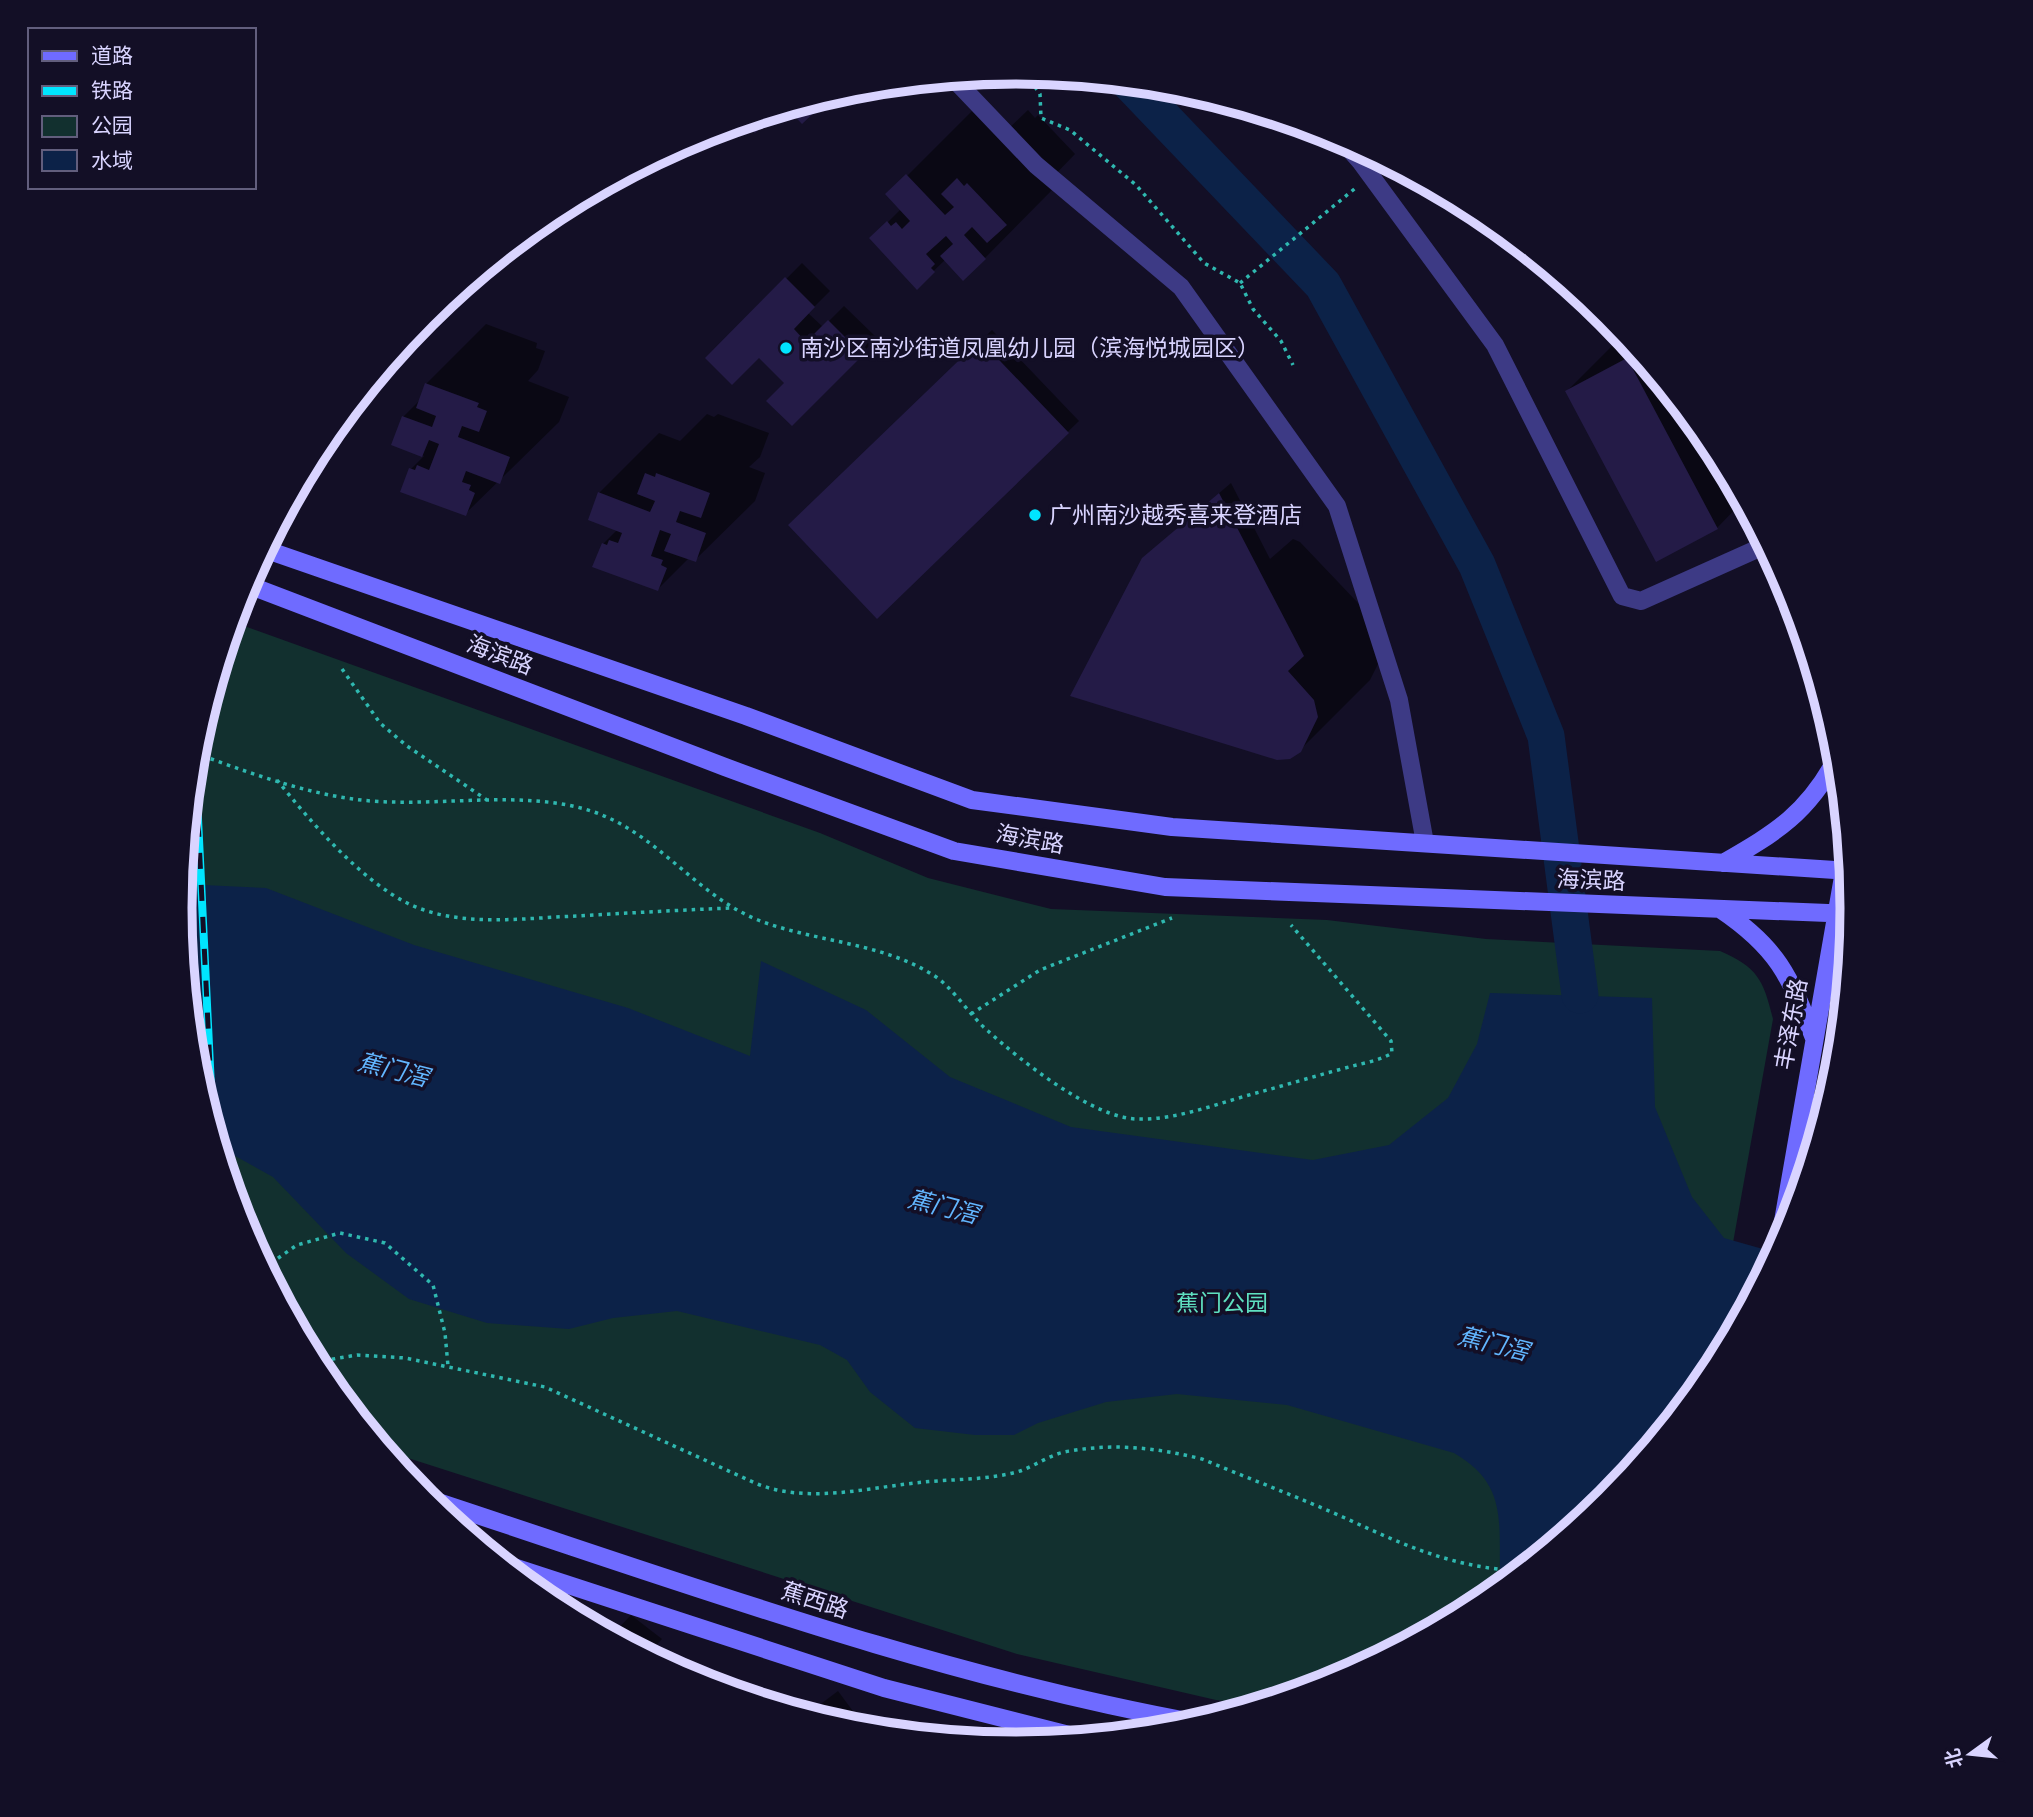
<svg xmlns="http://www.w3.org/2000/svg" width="2033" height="1817" font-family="'Archivo Narrow','Noto Sans SC',sans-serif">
<rect width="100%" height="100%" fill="#130f26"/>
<path fill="#12302f" d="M 233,622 L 820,833 L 928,878 L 1051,909 L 1327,920 L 1486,939 L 1720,951 C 1758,968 1763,979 1773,1019 L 1709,1377 L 1608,1500 L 1481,1604 L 1336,1682 L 1259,1705 L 1216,1700 L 1017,1654 L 383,1450 L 321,1373 L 243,1228 L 196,1071 L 180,908 L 196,745 Z"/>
<path fill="#0c2248" d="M 182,884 L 266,888 L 414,945 L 628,1008 L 750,1056 L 761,961 L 866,1010 L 950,1077 L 1071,1127 L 1313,1160 L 1389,1145 L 1448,1098 L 1477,1044 L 1490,993 L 1652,998 L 1655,1107 L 1692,1197 L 1724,1238 L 1777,1253 L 1712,1374 L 1608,1500 L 1501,1588 C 1496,1530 1513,1487 1454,1453 L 1287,1405 L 1177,1394 L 1106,1402 L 1038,1423 L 1014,1435 L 975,1435 L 915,1428 L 870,1392 L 847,1360 L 820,1345 L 677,1311 L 613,1318 L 569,1329 L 487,1323 L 409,1299 L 346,1253 L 273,1177 L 219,1147 L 196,1071 L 180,908 Z"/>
<path fill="#0007" d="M 977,106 L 1003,134 L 1028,110 L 1035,118 L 1038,115 L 1075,154 L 1048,182 L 1054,188 L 985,258 L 946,259 L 917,287 L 871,239 L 901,209 L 888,195 Z
M 802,263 L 830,291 L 808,313 L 823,327 L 844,306 L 877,338 L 792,424 L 786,383 L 759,356 L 708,358 Z
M 486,324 L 537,343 L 536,348 L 545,351 L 538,370 L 528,381 L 569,397 L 559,422 L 465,514 L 411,469 L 424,456 L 393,444 L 403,417 L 421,399 L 426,384 Z
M 992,330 L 1079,421 L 877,616 L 790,525 Z
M 1626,338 L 1712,444 L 1743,501 L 1717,528 L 1567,391 L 1613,345 Z
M 707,414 L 714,417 L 718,414 L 769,433 L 760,457 L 749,467 L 765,473 L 755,501 L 695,560 L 689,558 L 658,589 L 603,544 L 618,529 L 599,493 L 659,433 L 680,441 Z
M 1231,483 L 1270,559 L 1293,539 L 1300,542 L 1378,624 L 1387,646 L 1370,680 L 1300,750 L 1156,547 Z
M 631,1615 L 662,1639 L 647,1655 L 611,1636 Z
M 838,1691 L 861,1722 L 853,1729 L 806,1715 Z
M 779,1699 L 791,1710 L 773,1705 Z"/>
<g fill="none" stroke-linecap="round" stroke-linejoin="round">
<path stroke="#0c2248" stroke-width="37" d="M 1130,83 L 1323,285 L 1477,565 L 1546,736 L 1580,995"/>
</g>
<path fill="#241b47" d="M 820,98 L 824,103 L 802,124 L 787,108 Z
M 771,113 L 773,116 L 755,133 L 744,121 Z
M 906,174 L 945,215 L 954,207 L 941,194 L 957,178 L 964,186 L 967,183 L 1007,225 L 987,243 L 972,227 L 964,235 L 986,259 L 963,281 L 940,256 L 953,244 L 946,236 L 926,254 L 935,264 L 931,268 L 935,272 L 917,290 L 869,238 L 887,221 L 891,226 L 896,222 L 902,229 L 910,221 L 885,194 Z
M 785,277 L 815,307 L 794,329 L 806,342 L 828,320 L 863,355 L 792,426 L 766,401 L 784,383 L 759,358 L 732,385 L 705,358 Z
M 980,340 L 1069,433 L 877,619 L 788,525 Z
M 1627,358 L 1718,529 L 1656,562 L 1565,391 Z
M 425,383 L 479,403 L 477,407 L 487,411 L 479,432 L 462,426 L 458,437 L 510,457 L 500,484 L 466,471 L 462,482 L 471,485 L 469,490 L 475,493 L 466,516 L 400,492 L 409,468 L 415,470 L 417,465 L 429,470 L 439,444 L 429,440 L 422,457 L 391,445 L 402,416 L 432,427 L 436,416 L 416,408 Z
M 645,473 L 655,477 L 656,473 L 710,493 L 701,518 L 680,511 L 676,522 L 706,533 L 696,562 L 664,551 L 671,534 L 660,530 L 651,556 L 663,560 L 661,565 L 667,568 L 658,591 L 592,567 L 602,543 L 607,545 L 609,540 L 618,543 L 622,533 L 588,520 L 598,492 L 650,512 L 655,501 L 637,494 Z
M 1219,493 L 1304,656 L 1288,671 L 1314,700 L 1318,717 L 1301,752 L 1290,759 L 1277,760 L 1070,696 L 1142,558 Z"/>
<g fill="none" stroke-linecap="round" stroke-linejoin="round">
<path stroke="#2fb8b0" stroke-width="3.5" stroke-dasharray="3.5 5" stroke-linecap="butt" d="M 1025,73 L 1040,94 L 1041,118 L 1070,130 L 1136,185 L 1204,263 L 1240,283 L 1253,309 L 1281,341 L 1293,365
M 1240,283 L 1358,186
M 342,669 L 380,723 L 407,746 L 487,800
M 195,753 C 244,771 301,792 353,799 C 430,810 521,787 594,812 C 658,834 696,895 758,920 C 814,942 881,942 933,975 C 952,986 970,1016 988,1031 C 1021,1061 1094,1119 1138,1119 C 1179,1120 1221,1102 1260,1092 C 1289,1084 1319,1075 1349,1067 C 1363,1063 1379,1061 1392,1053 L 1391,1041 L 1291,925
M 277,780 C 311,822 360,880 409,904 C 460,928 523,918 577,916 C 629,913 680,910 732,908
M 971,1014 L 1040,970 L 1172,918
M 264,1268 L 297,1245 L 340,1233 L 385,1243 L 433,1285 L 445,1333 L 448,1366
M 315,1362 L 357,1355 L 405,1358 L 545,1387 L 755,1483 C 807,1505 870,1487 924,1482 C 955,1479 990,1480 1020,1471 C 1037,1465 1052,1453 1070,1451 C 1116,1443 1157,1448 1202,1459 C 1250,1479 1298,1497 1345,1518 C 1406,1546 1454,1568 1522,1571"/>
<path stroke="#3d3a85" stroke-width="18" d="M 953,78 L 1036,165 L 1181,287 L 1337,506 L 1399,700 L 1425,843
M 1339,137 L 1360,161 L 1495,345 L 1622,596 L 1641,601 L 1766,545"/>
<path stroke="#6f6bff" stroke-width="18" d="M 264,549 L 746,716 L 972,800 L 1172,827 L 1850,871
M 246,584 L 725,767 L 954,851 L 1165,887 L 1853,914
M 1723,863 C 1777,832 1808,813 1838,756
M 1720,909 C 1778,948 1789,975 1814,1038
M 1778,1250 L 1844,871 L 1843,806
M 423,1497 C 679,1581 933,1675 1198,1723
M 501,1563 L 884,1688 L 1085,1739"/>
<g stroke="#00e5ff" stroke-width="8">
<path id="rail" d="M 195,757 L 213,1128
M 186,843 L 199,1081"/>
</g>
<use href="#rail" stroke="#130f26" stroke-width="5" stroke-dasharray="16" stroke-linecap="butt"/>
</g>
<g fill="#00e5ff" stroke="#130f26" stroke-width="2.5">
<circle cx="786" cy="348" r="7"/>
<circle cx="1035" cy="515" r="7"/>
</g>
<g text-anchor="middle" stroke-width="7" stroke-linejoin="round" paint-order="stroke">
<g font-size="23" fill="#d9d4ff" stroke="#130f26" text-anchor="start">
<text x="800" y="356">南沙区南沙街道凤凰幼儿园（滨海悦城园区）</text>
<text x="1049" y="523">广州南沙越秀喜来登酒店</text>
</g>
<g font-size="23" fill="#d9d4ff" stroke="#130f26">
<text transform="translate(500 655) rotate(21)" y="8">海滨路</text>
<text transform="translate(1030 839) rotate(10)" y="8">海滨路</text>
<text transform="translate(1591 880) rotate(2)" y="8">海滨路</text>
<text transform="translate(1791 1024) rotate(-80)" y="8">丰泽东路</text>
<text transform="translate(815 1600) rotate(18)" y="8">蕉西路</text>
</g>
<g font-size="23" fill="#5fe0c0" stroke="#130f26">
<text x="1222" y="1311">蕉门公园</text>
</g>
<g font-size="24" font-style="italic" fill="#62b6ff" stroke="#130f26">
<text transform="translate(393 1070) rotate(14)" y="8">蕉门滘</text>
<text transform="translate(943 1207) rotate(14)" y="8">蕉门滘</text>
<text transform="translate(1493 1344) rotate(14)" y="8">蕉门滘</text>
</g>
</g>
<path d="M0 0H2033V1817H0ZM192 908a824 824 0 1 1 1648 0a824 824 0 1 1-1648 0Z" fill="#130f26" fill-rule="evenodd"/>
<path fill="none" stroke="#d9d4ff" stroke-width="9" d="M192 908a824 824 0 1 1 1648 0a824 824 0 1 1-1648 0Z"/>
<rect x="28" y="28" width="228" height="161" fill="#130f26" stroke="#625e7d" stroke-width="2"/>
<rect x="42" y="51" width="35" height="10" fill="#6f6bff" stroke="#625e7d" stroke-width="2"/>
<text x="91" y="63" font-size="21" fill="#d9d4ff">道路</text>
<rect x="42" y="86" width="35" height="10" fill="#00e5ff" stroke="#625e7d" stroke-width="2"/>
<text x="91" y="98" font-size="21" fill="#d9d4ff">铁路</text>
<rect x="42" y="116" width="35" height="21" fill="#12302f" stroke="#625e7d" stroke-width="2"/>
<text x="91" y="133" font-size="21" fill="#d9d4ff">公园</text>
<rect x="42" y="150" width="35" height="21" fill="#0c2248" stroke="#625e7d" stroke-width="2"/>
<text x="91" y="168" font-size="21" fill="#d9d4ff">水域</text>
<g transform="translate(1970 1754) rotate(255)" stroke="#130f26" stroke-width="5" paint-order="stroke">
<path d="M0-5L12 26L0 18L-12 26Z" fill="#d9d4ff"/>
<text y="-10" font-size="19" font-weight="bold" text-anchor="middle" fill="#d9d4ff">北</text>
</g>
</svg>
